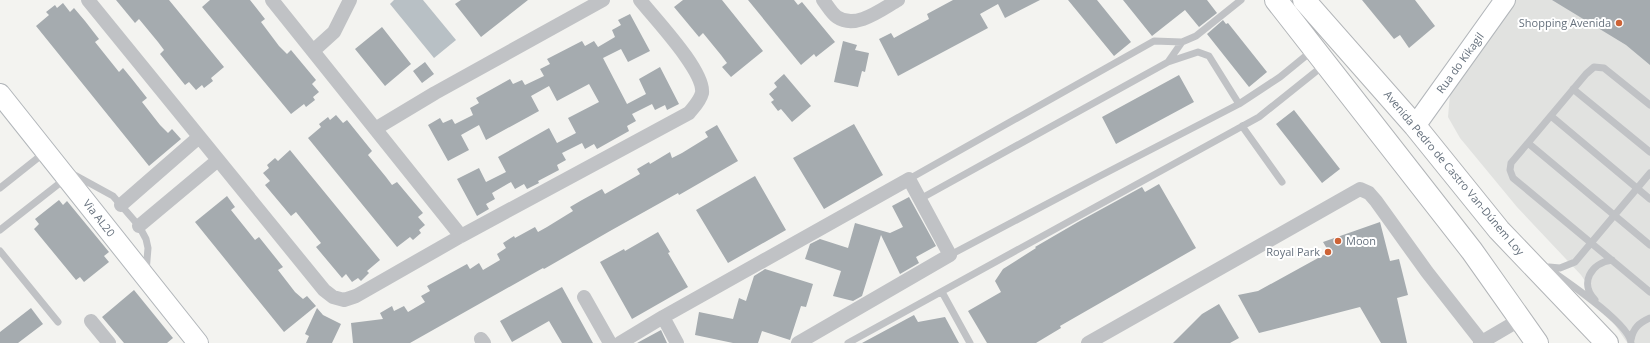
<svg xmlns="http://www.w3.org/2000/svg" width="1650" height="343" font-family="'Open Sans',sans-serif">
<rect width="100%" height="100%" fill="#f3f3f0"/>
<path fill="#e1e2e0" d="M 1514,0 L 1650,0 L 1650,343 L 1628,343 L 1626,341 L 1581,275 L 1517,207 L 1460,138 L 1448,117 L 1450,94 Z"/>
<path fill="#b8c0c5" d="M 394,0 L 423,0 L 456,40 L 434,58 L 390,4 Z"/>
<path fill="#a5abaf" d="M 116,0 L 169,0 L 224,67 L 211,78 L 213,81 L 204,88 L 202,85 L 196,90 L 189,82 L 185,85 L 160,54 L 164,50 L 158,42 L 139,19 L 135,23 Z
M 210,0 L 250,0 L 265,19 L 261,22 L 279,46 L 287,54 L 291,50 L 316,80 L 312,84 L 319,92 L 313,97 L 315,100 L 306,107 L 304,104 L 291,114 L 202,7 Z
M 461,0 L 528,0 L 481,37 L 455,4 Z
M 683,0 L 722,0 L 763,51 L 731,77 L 722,67 L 727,63 L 721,55 L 703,33 L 699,37 L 674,7 Z
M 748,0 L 794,0 L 798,5 L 802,2 L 835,42 L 816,57 L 814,54 L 801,65 Z
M 953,0 L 1040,0 L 1005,18 L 998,4 L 980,14 L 988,28 L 898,76 L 879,39 L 891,33 L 894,38 L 903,33 L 929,19 L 927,14 Z
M 1068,0 L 1097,0 L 1131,42 L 1114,56 Z
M 1123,0 L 1207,0 L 1217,13 L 1199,27 L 1185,10 L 1152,36 Z
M 1362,0 L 1415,0 L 1435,26 L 1409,48 L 1400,35 L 1394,39 Z
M 1552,0 L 1650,0 L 1650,65 L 1626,45 Z
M 63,3 L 70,12 L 74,8 L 85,21 L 99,39 L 95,42 L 119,72 L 123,68 L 132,79 L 147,98 L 142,102 L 160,125 L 168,133 L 172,129 L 181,139 L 149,166 L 36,26 L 49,15 L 46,12 L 55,5 L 57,8 Z
M 630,14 L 650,51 L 628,62 L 621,49 L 603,58 L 627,104 L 646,94 L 639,79 L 660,67 L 679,104 L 667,110 L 665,105 L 655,110 L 652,104 L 632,114 L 636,121 L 627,126 L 629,131 L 597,149 L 594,144 L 585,149 L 582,143 L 562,153 L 566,160 L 557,165 L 559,170 L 538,181 L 539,183 L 527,189 L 524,184 L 515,189 L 511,182 L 492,193 L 495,199 L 486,204 L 489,209 L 477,216 L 457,179 L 479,168 L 486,182 L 506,172 L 498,157 L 549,128 L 557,143 L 576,133 L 568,118 L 599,102 L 589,84 L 557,101 L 549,86 L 531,96 L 539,111 L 486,140 L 479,125 L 461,135 L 469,150 L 448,161 L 428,125 L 440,118 L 443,123 L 452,119 L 455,124 L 473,115 L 470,108 L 479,103 L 476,98 L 510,79 L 513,84 L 522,80 L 525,85 L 544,76 L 540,69 L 550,64 L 547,59 L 582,41 L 585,46 L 594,41 L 598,47 L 615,37 L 612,30 L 621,25 L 618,20 Z
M 1223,20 L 1226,24 L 1228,23 L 1267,72 L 1249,87 L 1207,34 Z
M 382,27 L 411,64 L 385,86 L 355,49 Z
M 843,41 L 857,45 L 855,50 L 869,53 L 865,72 L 862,71 L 858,87 L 834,82 Z
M 425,62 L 434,74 L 422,83 L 413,71 Z
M 784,74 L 811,106 L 792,122 L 781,109 L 778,111 L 771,102 L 774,100 L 769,94 L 777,87 L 774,83 Z
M 1179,75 L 1194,102 L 1116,144 L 1102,117 Z
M 1294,110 L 1340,169 L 1322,183 L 1276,124 Z
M 336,115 L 343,123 L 347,120 L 372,151 L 368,155 L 386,177 L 392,185 L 397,182 L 423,213 L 418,217 L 425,225 L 419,230 L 421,233 L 413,240 L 410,237 L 397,247 L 308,138 L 321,127 L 319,124 L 328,117 L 330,120 Z
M 854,124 L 883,175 L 824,209 L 793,158 Z
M 717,125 L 738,161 L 679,195 L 678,193 L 610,231 L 544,269 L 543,268 L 410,343 L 353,343 L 351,323 L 383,319 L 380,313 L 392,306 L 394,311 L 404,306 L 408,312 L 425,302 L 421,296 L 430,291 L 427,286 L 467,264 L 470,269 L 479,263 L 483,270 L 500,260 L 497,254 L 506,248 L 503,243 L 514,236 L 515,238 L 535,227 L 538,232 L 547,227 L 573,211 L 570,207 L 582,200 L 602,189 L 605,194 L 640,174 L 637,169 L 649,162 L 650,164 L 670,152 L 672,158 L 682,153 L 708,137 L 705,132 Z
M 290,150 L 380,260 L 367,271 L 369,273 L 361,281 L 358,278 L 352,282 L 346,274 L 342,278 L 316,247 L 321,243 L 296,212 L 291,216 L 265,185 L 270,181 L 263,173 L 269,168 L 267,165 L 275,158 L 278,161 Z
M 755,176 L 786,230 L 728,263 L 696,210 Z
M 1159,184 L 1196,248 L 1060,326 L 1061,328 L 1036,343 L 987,343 L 968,311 L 1001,292 L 995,281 L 1003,269 L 1036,248 L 1035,247 L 1078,222 L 1142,187 L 1145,192 Z
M 227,196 L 235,207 L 231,210 L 255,240 L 259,237 L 283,267 L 278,270 L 295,292 L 303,299 L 307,296 L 316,306 L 284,332 L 195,222 Z
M 909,197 L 936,246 L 916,257 L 919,263 L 900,274 L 881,235 L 862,296 L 853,301 L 833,296 L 841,271 L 805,259 L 810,244 L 820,239 L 848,248 L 855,223 L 890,233 L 903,227 L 892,206 Z
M 59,200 L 63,205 L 67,201 L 109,252 L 104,256 L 109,262 L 84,282 L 80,277 L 76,280 L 34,229 L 39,224 L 35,219 Z
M 1380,222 L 1390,261 L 1399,259 L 1408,295 L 1397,298 L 1407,343 L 1381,343 L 1360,307 L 1259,333 L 1238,295 L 1258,291 L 1329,252 L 1323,242 Z
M 658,232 L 670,252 L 668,253 L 688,287 L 632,319 L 600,262 L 624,249 L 625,251 Z
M 765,269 L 813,284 L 806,307 L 801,306 L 790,340 L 762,331 L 758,343 L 733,343 L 695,335 L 699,312 L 733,319 L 739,298 L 746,301 L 754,276 Z
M 562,287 L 593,343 L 562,343 L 549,321 L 512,342 L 500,321 Z
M 134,290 L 173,338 L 167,343 L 124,343 L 102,317 Z
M 1219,304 L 1239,338 L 1230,343 L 1173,343 L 1202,314 Z
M 31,308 L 43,324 L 18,343 L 0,343 L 0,332 Z
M 317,308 L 323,315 L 341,324 L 332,343 L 306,343 L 309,336 L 305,334 Z
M 914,315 L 918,322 L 945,317 L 959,343 L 862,343 Z
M 661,330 L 667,343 L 637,343 Z"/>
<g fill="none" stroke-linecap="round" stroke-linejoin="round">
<g stroke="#b2b6ba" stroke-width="22">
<path id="secondary" d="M 0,94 L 198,343
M 1415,126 L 1505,0"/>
</g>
<g stroke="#b2b5b8" stroke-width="24">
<path id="highway" d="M 1276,0 L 1472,251 L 1537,343
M 1304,0 L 1415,126 L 1499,230 L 1607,343"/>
</g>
<path stroke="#c0c2c5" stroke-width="7" d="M 1168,62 L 1198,52 L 1209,56 L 1239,104
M 1573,89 L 1650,152
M 1650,105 L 1604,68 L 1594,67 L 1586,74 L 1511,163 L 1510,170 L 1513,178 L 1650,292
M 1551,116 L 1650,199
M 1242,126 L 1282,182
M 1528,143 L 1650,245
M 71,173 L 113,196 L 139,226 L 146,239 L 148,248 L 146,272
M 909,179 L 1154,41 L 1182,42 L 1196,36 L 1241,0
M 0,188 L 44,153
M 920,199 L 1168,62 L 1182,42
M 0,230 L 65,179
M 0,251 L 58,322
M 950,255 L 1098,177 L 1239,104 L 1280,77 L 1313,50
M 1549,267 L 1560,268 L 1575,262 L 1650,173
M 1549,269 C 1566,281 1630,324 1631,343
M 942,292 L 970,343
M 1595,300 C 1579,283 1591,263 1612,260
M 1631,340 C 1633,328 1639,323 1650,318
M 848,343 L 1259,117 L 1324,65"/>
<path stroke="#c0c2c5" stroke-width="14" d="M 88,0 L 324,290 L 333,297 L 344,300 L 356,296 L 461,236 L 689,113 C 694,107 700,101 702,93 C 705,71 654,18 640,0
M 272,0 L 461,236
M 823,0 C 827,5 832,14 837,17 C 856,30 882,9 898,0
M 313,51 L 334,32 L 350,0
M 375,129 L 435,93 L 603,0
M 121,205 L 199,137
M 139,226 L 218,160
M 584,297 L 610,343
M 663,317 L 677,343
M 91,321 L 109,343
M 481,339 L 484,343
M 620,343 L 663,317 L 909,179 L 950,255 L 798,343
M 1088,343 L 1360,189 L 1369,193 L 1376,201 L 1427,272 L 1482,342
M 1480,343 L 1521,319"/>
<use href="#secondary" stroke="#fff" stroke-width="20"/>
<use href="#highway" stroke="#fff" stroke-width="22"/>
</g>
<g fill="#cd6336" stroke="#fff" stroke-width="1.5">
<circle cx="1619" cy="23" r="4"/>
<circle cx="1338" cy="241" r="4"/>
<circle cx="1328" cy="252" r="4"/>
</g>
<g text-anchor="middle" stroke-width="4" stroke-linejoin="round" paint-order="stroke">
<g font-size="11" fill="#66717d" stroke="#fff" text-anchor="end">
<text x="1611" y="27">Shopping Avenida</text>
<text x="1346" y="245" text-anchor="start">Moon</text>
<text x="1320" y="256">Royal Park</text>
</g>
<g font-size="11" fill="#66717d" stroke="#fff">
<text transform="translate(1460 63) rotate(-54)" y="4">Rua do Kikagil</text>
<text transform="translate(1454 173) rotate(50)" y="4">Avenida Pedro de Castro Van-Dúnem Loy</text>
<text transform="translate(99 218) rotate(52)" y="4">Via AL20</text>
</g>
</g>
</svg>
